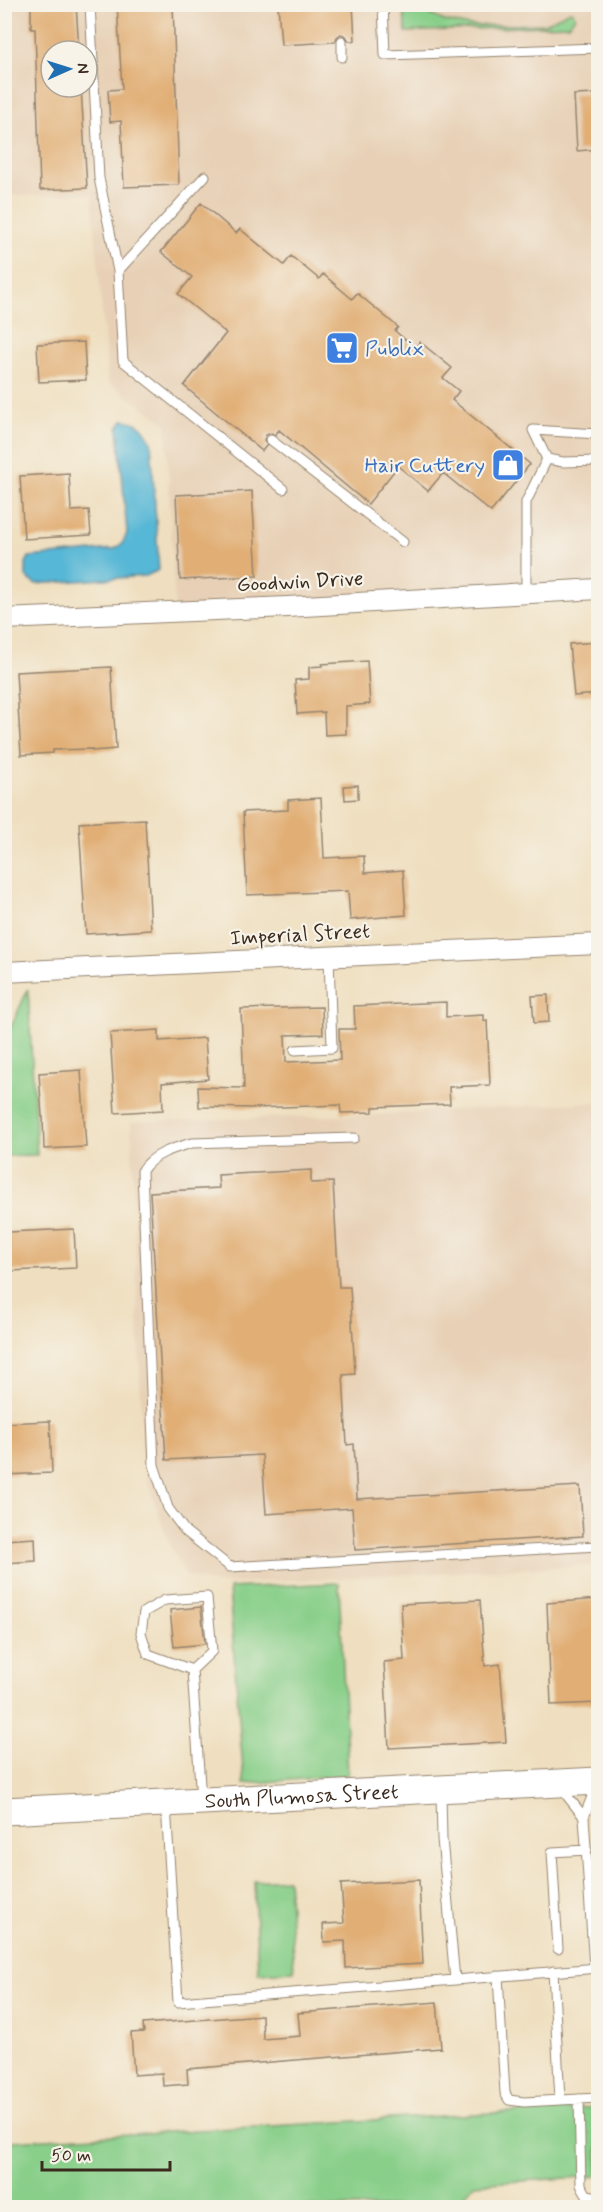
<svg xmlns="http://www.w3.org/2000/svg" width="603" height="2212" font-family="Mynerve,sans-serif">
<rect width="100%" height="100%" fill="#f7f3e8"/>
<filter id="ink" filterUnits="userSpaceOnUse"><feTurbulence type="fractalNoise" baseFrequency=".0167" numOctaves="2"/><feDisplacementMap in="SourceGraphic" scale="12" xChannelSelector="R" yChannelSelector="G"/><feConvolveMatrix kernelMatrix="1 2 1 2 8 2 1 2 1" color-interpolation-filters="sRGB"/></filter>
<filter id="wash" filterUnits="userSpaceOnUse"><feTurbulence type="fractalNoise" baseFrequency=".008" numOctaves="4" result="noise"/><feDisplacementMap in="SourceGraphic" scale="24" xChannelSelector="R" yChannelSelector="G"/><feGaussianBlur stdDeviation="1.35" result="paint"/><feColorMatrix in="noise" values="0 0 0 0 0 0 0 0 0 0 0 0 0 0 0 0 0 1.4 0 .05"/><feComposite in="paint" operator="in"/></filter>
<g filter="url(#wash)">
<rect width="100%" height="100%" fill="#efdfc0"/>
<path fill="#e7d0b5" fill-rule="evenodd" d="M 4,5 L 598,5 L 598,587 L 175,612 L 166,424 L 108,382 L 92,194 L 5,196 ZM 51,51 L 87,51 L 87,87 L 51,87 Z
M 598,1102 L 598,1565 L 216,1584 L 185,1575 L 169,1543 L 147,1480 L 143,1459 L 131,1122 L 368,1115 Z"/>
<path fill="#89cf8a" stroke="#627c54" stroke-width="1.5" d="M 403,5 L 409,5 L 444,21 L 470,26 L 544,24 L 570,11 L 573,12 L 575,17 L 568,25 L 406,32 Z
M 28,989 L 37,1155 L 5,1156 L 5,1040 Z
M 339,1583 L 348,1775 L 244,1784 L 229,1588 Z
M 288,1879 L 294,1971 L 258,1973 L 254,1881 Z
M 598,2107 L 598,2176 L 474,2184 L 455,2207 L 5,2207 L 4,2159 L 11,2141 Z"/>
<path fill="#57b7d6" stroke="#49707a" stroke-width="1.5" d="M 123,420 C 139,421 144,428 151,441 L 159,570 L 146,576 L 35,584 L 26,577 L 26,563 L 29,557 L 114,549 L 122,544 L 127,533 L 118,428 Z"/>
<g id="blocks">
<path fill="#e1af76" d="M 31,4 L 76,4 L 79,51 L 51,51 L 51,87 L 81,87 L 87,188 L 40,190 L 35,29 L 31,29 Z
M 117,4 L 173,4 L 179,185 L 124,187 L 121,121 L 110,122 L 108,90 L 122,89 Z
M 278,4 L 353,4 L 355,41 L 349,41 L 346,36 L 341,34 L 337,37 L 335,42 L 281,45 Z
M 598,94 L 598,149 L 577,151 L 574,95 Z
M 201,203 L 236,233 L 240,229 L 284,265 L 291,256 L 319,279 L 323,274 L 352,299 L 357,293 L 398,327 L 395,331 L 415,348 L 420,342 L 452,368 L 443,378 L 459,391 L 452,400 L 530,464 L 491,512 L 443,473 L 428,491 L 398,466 L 368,504 L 279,430 L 275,435 L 271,433 L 266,435 L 264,440 L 267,445 L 262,451 L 184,386 L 226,333 L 178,294 L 192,277 L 161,252 Z
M 84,342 L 86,380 L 39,382 L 37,344 Z
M 69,473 L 71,511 L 89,510 L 91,535 L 24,539 L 20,476 Z
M 252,491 L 257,576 L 180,580 L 176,495 Z
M 598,642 L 598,694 L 574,696 L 569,644 Z
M 367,661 L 370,704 L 346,706 L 346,734 L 325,735 L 324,712 L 297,714 L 295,680 L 309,679 L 309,667 L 322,666 L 322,664 Z
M 111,667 L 116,749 L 92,751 L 92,749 L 53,750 L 53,753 L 21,755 L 16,672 Z
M 358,785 L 358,799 L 345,800 L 344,786 Z
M 321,798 L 324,858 L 364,856 L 365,873 L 403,870 L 406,915 L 350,920 L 348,891 L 247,895 L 243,812 L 288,810 L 288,800 Z
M 145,819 L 151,930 L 86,934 L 79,823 Z
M 548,995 L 549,1022 L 534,1023 L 532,996 Z
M 446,1002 L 446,1017 L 484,1015 L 484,1021 L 487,1020 L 490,1085 L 449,1087 L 450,1104 L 373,1107 L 373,1112 L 341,1113 L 340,1105 L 255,1108 L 199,1107 L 198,1087 L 244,1088 L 241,1009 L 322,1007 L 323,1034 L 285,1035 L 286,1062 L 340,1060 L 339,1029 L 355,1029 L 354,1006 Z
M 159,1030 L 159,1041 L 205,1038 L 208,1079 L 162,1083 L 163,1110 L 115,1113 L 110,1033 Z
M 81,1070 L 86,1147 L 44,1149 L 43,1117 L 42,1117 L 39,1073 Z
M 311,1170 L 311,1183 L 333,1182 L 339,1287 L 350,1287 L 355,1374 L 343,1375 L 347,1445 L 354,1444 L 357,1499 L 580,1486 L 583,1536 L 355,1550 L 352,1508 L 266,1514 L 262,1455 L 166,1460 L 150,1192 L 219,1188 L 218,1175 Z
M 74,1229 L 76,1268 L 10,1271 L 8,1232 Z
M 50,1421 L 52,1473 L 4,1475 L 4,1423 Z
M 35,1538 L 36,1561 L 4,1563 L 4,1540 Z
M 598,1599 L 598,1703 L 551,1705 L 547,1603 Z
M 480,1600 L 485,1666 L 500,1664 L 506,1742 L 389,1748 L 384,1662 L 404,1660 L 401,1604 Z
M 201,1607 L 205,1644 L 174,1647 L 170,1610 Z
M 419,1880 L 423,1964 L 346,1968 L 345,1941 L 324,1942 L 323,1924 L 344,1923 L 341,1884 Z
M 437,2002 L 441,2048 L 187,2069 L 188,2084 L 163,2086 L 162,2073 L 134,2075 L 131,2033 L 144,2032 L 143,2024 L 262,2015 L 263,2039 L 300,2036 L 298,2013 Z"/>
</g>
</g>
<g filter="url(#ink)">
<use href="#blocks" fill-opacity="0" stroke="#95846f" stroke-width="1.5"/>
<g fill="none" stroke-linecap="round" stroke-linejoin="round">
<g stroke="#95846f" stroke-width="11">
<path id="lane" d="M 90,4 L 99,178 L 118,271
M 383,4 L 385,55 L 598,48
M 342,41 L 342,57
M 205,176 L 118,271 L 123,361 L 283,489
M 533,430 L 598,434
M 533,430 L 547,459
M 271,440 L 403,542
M 547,459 L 563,462 L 598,461
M 526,594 L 526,502 L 547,459
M 295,1050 L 332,1048 L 329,957
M 354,1138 L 192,1143 C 174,1148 152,1154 142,1171 L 154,1465 L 168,1508 L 185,1531 L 230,1567 L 598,1546
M 192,1670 L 148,1654 L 141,1633 L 144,1612 L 165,1600 L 207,1597 L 212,1651 L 192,1670 L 201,1799
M 560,1787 L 584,1817 L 597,1784
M 166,1805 L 178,2002 L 455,1980 L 442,1839 L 441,1792
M 584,1817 L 594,1968
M 558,1949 L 552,1852 L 587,1850
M 553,1971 L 560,2100
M 498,1976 L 505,2093 L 509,2100 L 524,2102 L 598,2098
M 455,1980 L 598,1968
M 579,2099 L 581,2185 L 587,2195 L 598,2197"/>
</g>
<g stroke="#95846f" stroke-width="22">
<path id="street" d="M 4,619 L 287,607 L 598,589
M 4,972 L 598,944"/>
</g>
<g stroke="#95846f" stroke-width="29">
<g id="secondary">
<path id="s1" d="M 4,1811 L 598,1781"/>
</g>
</g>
<use href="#lane" stroke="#fff" stroke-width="9"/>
<use href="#street" stroke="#fff" stroke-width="20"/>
<use href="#secondary" stroke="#fff" stroke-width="27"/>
</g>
</g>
<defs>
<g id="supermarket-square" transform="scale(1.725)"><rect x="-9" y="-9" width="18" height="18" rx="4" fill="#3f7fe0" stroke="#f7f3e8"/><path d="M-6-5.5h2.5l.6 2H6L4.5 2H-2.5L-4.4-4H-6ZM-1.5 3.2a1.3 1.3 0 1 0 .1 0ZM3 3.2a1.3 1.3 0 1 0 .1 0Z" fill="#fff"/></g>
<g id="shop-square" transform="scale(1.725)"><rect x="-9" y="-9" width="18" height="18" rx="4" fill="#3f7fe0" stroke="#f7f3e8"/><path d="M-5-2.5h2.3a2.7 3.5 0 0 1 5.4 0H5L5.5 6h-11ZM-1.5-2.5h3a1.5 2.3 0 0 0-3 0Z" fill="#fff"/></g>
</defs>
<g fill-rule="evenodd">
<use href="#supermarket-square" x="342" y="348"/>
<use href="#shop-square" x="508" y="465"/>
</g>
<g text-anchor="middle" stroke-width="4.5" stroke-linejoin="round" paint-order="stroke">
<g font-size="21" fill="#366cbe" stroke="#f7f3e8" text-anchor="start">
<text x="365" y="355">Publix</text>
<text x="485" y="472" text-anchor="end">Hair Cuttery</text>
</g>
<g font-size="21" fill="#3b2a1e" stroke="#f7f3e8">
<text transform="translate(300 581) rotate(-3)" y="7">Goodwin Drive</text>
<text transform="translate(300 934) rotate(-3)" y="7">Imperial Street</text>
<text dy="7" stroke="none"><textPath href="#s1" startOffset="298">South Plumosa Street</textPath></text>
</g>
</g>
<rect width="603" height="2212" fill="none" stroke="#f7f3e8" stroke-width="24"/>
<g transform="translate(69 69) rotate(87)"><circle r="28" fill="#f7f3e8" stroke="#aca397" stroke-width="1.5"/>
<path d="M0-4.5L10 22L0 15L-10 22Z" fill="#1f6fb2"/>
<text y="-9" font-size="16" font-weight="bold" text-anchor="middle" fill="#3b2a1e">N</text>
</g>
<path d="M42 2161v9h128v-9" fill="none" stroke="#3b2a1e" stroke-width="3"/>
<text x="51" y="2161" font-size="18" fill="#3b2a1e" stroke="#f7f3e8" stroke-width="4.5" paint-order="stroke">50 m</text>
</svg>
